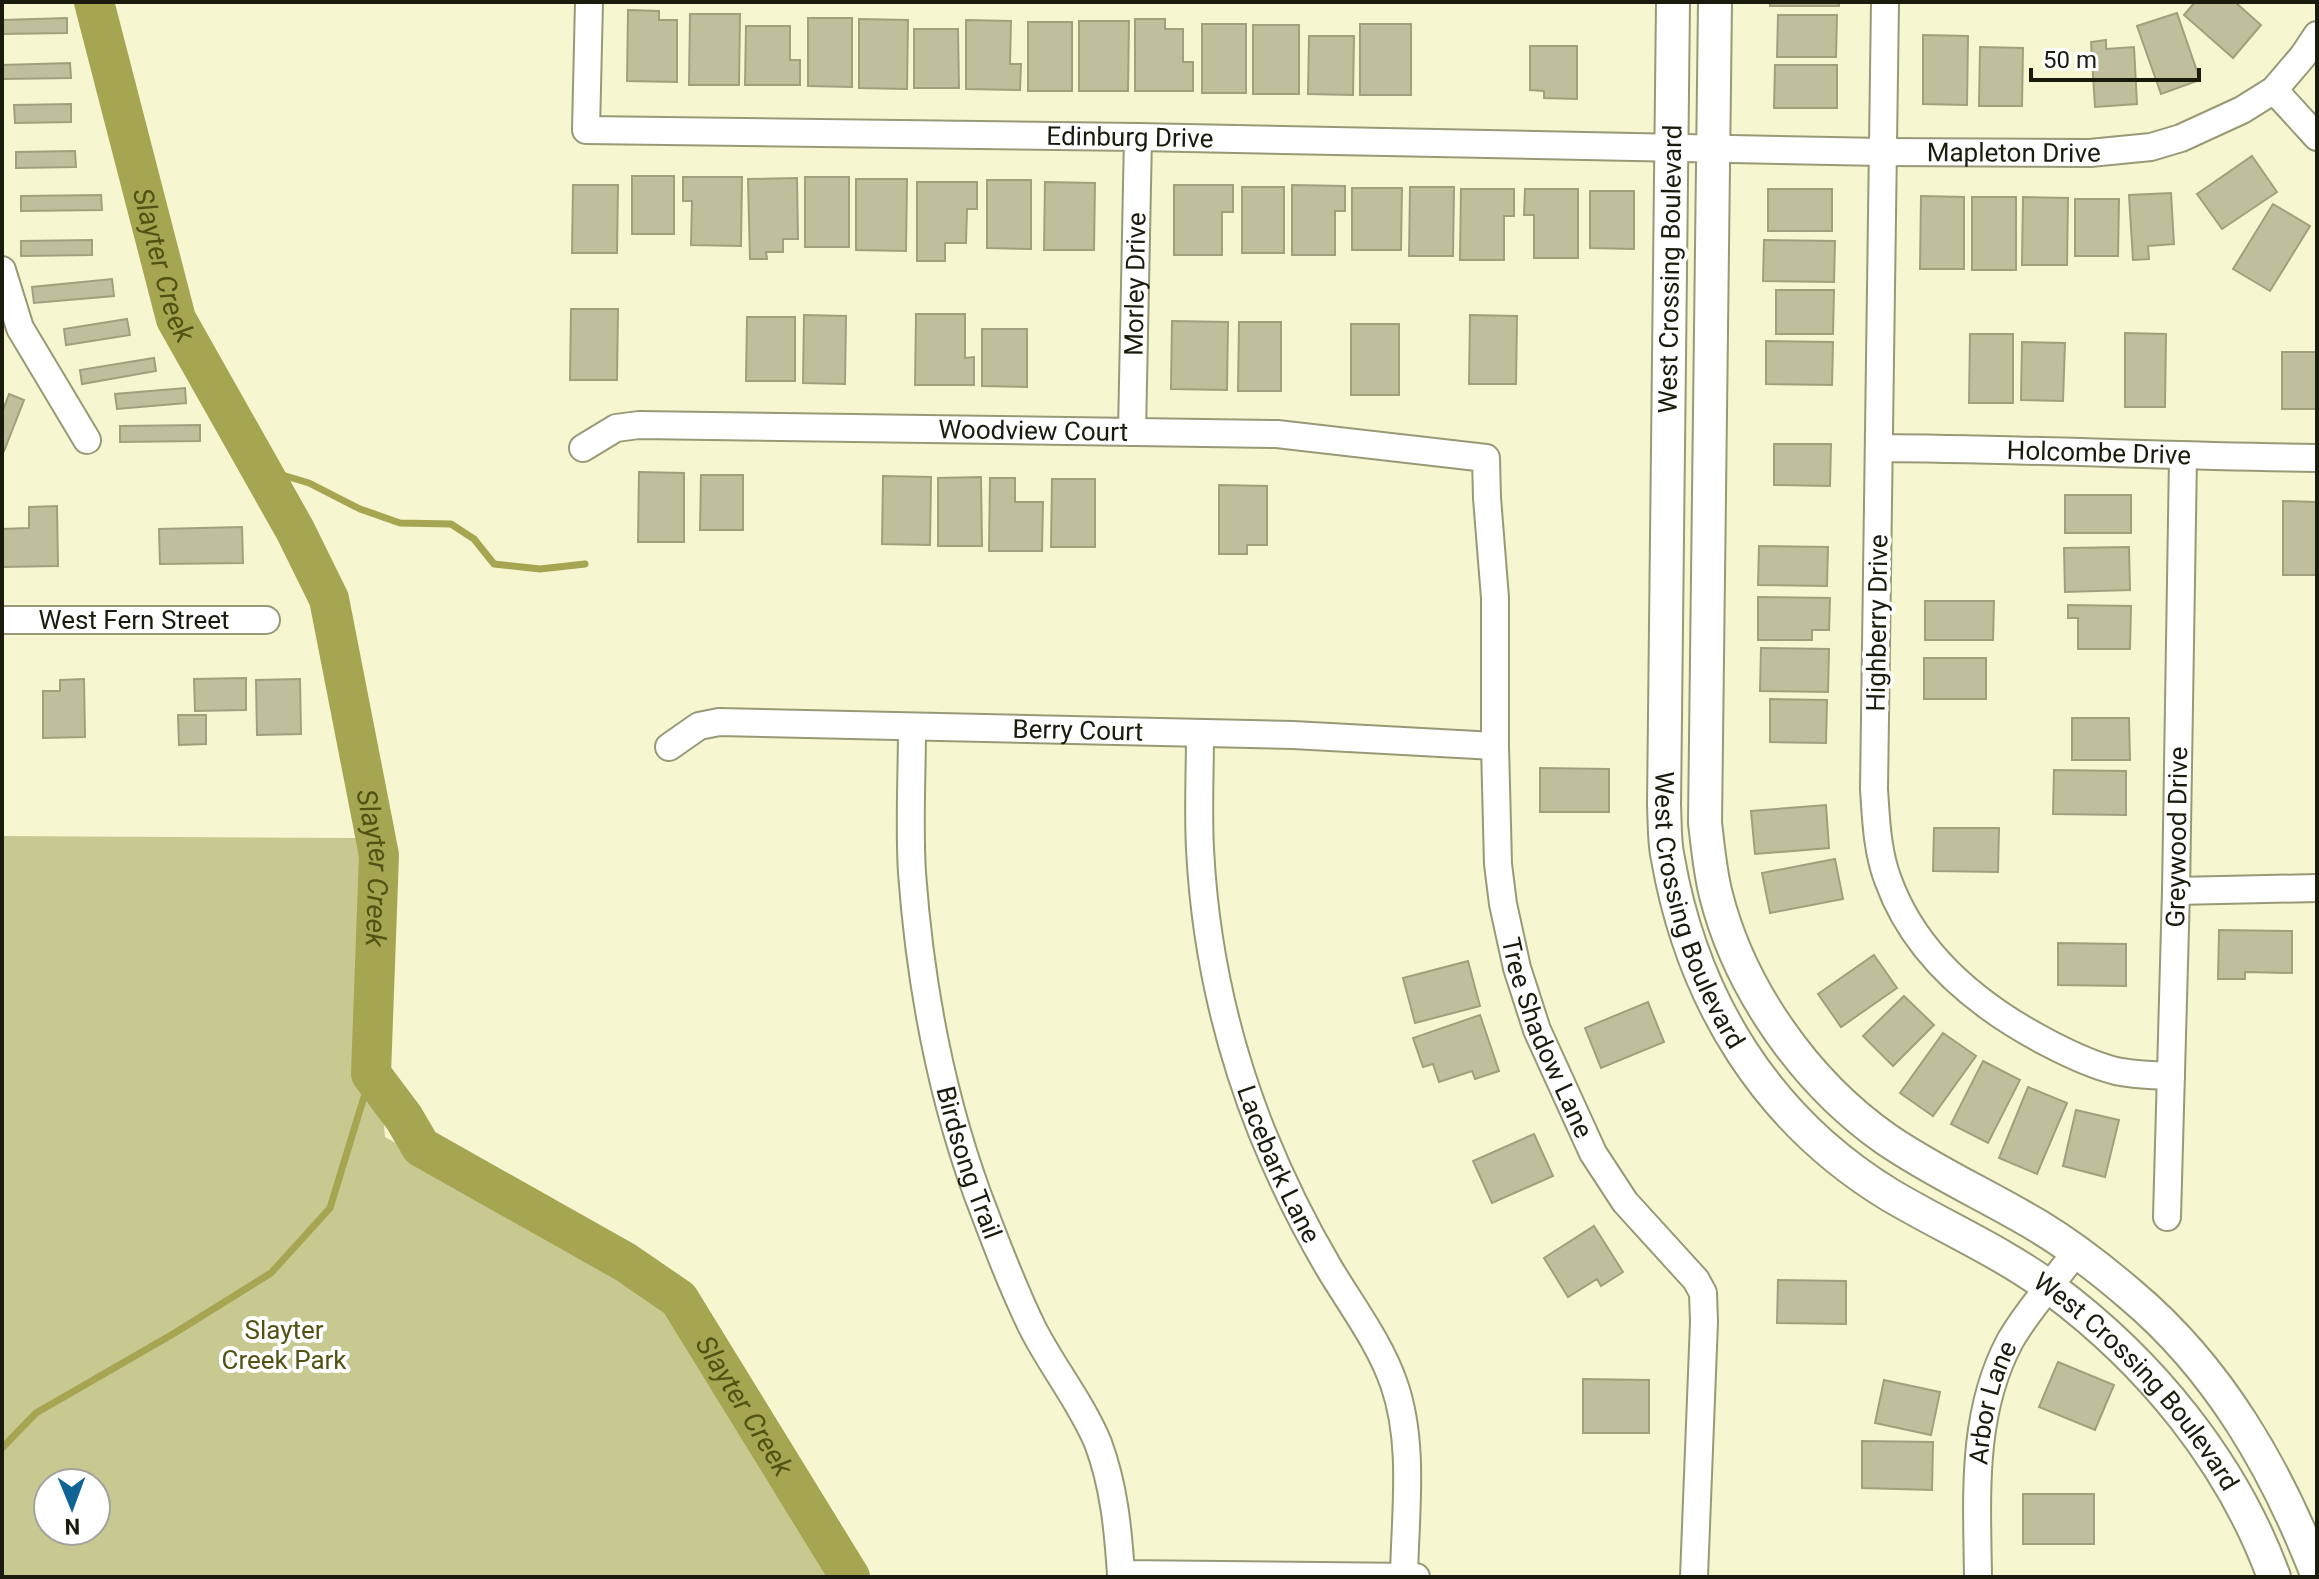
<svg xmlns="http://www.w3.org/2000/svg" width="2319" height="1579" font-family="Roboto,sans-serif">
<rect width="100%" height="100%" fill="#f6f7d1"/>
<path fill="#c8c891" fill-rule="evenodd" d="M 2,836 L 356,838 L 360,857 L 385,1137 L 663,1295 L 836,1577 L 2,1577 ZM 48,1483 L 96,1483 L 96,1531 L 48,1531 Z"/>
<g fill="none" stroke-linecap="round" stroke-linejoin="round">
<path stroke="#a6a552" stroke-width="7" d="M 259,468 L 309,483 L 360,509 L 400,523 L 451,524 L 474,539 L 494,564 L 540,569 L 585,564
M 2,1448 L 36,1413 L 173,1334 L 271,1273 L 330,1208 L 371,1074"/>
<path stroke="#a6a552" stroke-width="40" id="s1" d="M 94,2 L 176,319 L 295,530 L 329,599 L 379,855 L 371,1074 L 404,1118 L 421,1147 L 625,1262 L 679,1299 L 850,1577"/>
</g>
<path fill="#bfc09b" stroke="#a0a07d" stroke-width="2" d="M 1770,2 L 1839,2 L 1839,6 L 1770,6 Z
M 2195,2 L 2235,2 L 2261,25 L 2233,58 L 2184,15 Z
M 628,10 L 659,11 L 659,20 L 677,20 L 677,82 L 627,81 Z
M 2177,13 L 2200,80 L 2161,94 L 2137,26 Z
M 690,14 L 740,14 L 739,85 L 689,85 Z
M 1778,15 L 1837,15 L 1836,57 L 1777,57 Z
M 67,18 L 67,33 L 2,34 L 2,20 Z
M 808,18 L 852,18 L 852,87 L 808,86 Z
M 859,19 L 908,20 L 907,89 L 859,88 Z
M 1135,19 L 1165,19 L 1165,29 L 1183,29 L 1183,62 L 1193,62 L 1193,91 L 1135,91 Z
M 966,20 L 1011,21 L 1010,64 L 1021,64 L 1020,90 L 966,89 Z
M 1079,21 L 1129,21 L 1128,91 L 1079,91 Z
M 1028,22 L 1072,22 L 1072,91 L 1028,91 Z
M 1202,24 L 1246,24 L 1246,93 L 1202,93 Z
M 1360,24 L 1411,24 L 1411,95 L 1360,95 Z
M 1253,25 L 1299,25 L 1299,94 L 1253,94 Z
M 746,26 L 790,26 L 790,60 L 800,60 L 800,85 L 745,85 Z
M 914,29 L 958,29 L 959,88 L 914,88 Z
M 1923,35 L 1968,36 L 1967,105 L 1923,104 Z
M 1309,36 L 1354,36 L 1353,95 L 1308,94 Z
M 2106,40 L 2106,49 L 2134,47 L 2137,104 L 2095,107 L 2091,42 Z
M 1530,46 L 1577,46 L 1577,99 L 1544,98 L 1544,91 L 1530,90 Z
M 1980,47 L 2023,48 L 2022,106 L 1979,106 Z
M 70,63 L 71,78 L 2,79 L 2,65 Z
M 1775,65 L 1837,65 L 1837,108 L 1774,108 Z
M 71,104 L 71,122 L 15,123 L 14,105 Z
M 75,151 L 76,167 L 16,168 L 16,152 Z
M 2252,156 L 2277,192 L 2222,229 L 2197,194 Z
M 632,176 L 674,176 L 674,234 L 632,234 Z
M 683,177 L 742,177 L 741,246 L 691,245 L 692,201 L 683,201 Z
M 805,177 L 849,177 L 849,247 L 805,247 Z
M 797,178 L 798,239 L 783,239 L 783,252 L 766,252 L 767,259 L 750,259 L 748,179 Z
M 856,179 L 907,179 L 906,251 L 856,250 Z
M 987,180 L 1031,180 L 1031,249 L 987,248 Z
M 917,182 L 977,182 L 977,209 L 967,209 L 966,243 L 945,243 L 945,261 L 917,261 Z
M 1045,182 L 1095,183 L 1094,250 L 1044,250 Z
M 573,185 L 618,185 L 617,253 L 572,253 Z
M 1174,185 L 1233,185 L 1233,212 L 1222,212 L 1222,255 L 1174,255 Z
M 1292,185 L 1345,186 L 1345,211 L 1335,211 L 1335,255 L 1292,255 Z
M 1242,187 L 1284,187 L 1284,253 L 1242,253 Z
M 1410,187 L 1454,187 L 1453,256 L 1409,256 Z
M 1352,188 L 1402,188 L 1401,250 L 1352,250 Z
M 1461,189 L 1514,189 L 1514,216 L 1504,216 L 1504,260 L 1460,260 Z
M 1525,189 L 1578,189 L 1578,258 L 1534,258 L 1534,215 L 1524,215 Z
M 1768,189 L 1832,189 L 1832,231 L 1768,231 Z
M 1590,191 L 1634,191 L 1634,249 L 1590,248 Z
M 2171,193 L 2174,244 L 2148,246 L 2149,259 L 2133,260 L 2129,195 Z
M 101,195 L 102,210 L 21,211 L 21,196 Z
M 1921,196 L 1964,197 L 1964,269 L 1920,269 Z
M 1972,197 L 2016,197 L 2016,270 L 1972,270 Z
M 2023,197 L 2068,198 L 2067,265 L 2022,265 Z
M 2075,199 L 2119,199 L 2118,256 L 2075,256 Z
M 2273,204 L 2310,226 L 2270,291 L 2233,269 Z
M 92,240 L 92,255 L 21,256 L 21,241 Z
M 1764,240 L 1835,241 L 1834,282 L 1763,281 Z
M 112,279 L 114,296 L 34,303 L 32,287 Z
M 1776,290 L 1834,290 L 1833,334 L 1776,334 Z
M 571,309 L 618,309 L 617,380 L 570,380 Z
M 916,314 L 965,314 L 965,358 L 974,357 L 974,385 L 915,385 Z
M 804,315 L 846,316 L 845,384 L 803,383 Z
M 1470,315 L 1517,316 L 1516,384 L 1469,384 Z
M 747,317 L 795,317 L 795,381 L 746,381 Z
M 127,319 L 130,335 L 66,345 L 64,329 Z
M 1172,321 L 1228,322 L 1227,390 L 1171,389 Z
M 1239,322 L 1281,322 L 1281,391 L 1238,391 Z
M 1351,324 L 1399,324 L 1399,395 L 1351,395 Z
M 982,329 L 1027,329 L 1027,387 L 982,386 Z
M 2125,333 L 2166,334 L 2165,407 L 2125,407 Z
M 1970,334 L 2013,334 L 2013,403 L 1969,403 Z
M 1766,341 L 1833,342 L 1832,385 L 1766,384 Z
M 2022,342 L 2065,343 L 2063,401 L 2021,400 Z
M 2282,352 L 2317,352 L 2317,409 L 2282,409 Z
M 154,358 L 156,371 L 82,384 L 80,370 Z
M 185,388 L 186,403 L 117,409 L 115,394 Z
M 9,394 L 24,400 L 4,451 L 2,450 L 2,413 Z
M 200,425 L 200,441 L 120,442 L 120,426 Z
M 1774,444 L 1831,444 L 1830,486 L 1774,485 Z
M 639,472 L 684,473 L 684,542 L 638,542 Z
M 701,475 L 743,475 L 743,530 L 700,530 Z
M 883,476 L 931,477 L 930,545 L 882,544 Z
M 981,477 L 982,546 L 938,546 L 938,478 Z
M 990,478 L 1015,478 L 1015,502 L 1043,502 L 1042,551 L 989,551 Z
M 1052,479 L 1095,479 L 1095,547 L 1051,547 Z
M 1219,485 L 1267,486 L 1267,545 L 1247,545 L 1247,554 L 1219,554 Z
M 2065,495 L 2131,495 L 2131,533 L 2065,533 Z
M 2283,501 L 2317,502 L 2317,575 L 2283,575 Z
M 57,506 L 58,566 L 2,567 L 2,529 L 29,528 L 29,507 Z
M 242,527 L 243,563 L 160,564 L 159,529 Z
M 1759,546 L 1828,547 L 1827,586 L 1758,585 Z
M 2129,547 L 2130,590 L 2065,592 L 2064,548 Z
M 1758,597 L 1830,598 L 1829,630 L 1812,630 L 1812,640 L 1758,640 Z
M 1925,601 L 1994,601 L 1993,640 L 1925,640 Z
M 2068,605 L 2131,606 L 2130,649 L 2078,649 L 2078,618 L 2068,618 Z
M 1761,648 L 1829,649 L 1828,692 L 1760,691 Z
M 1924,658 L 1986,658 L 1986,699 L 1924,699 Z
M 246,678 L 246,710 L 195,711 L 194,679 Z
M 84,679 L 85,737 L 43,738 L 43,691 L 60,691 L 60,680 Z
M 300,679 L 301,734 L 257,735 L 256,680 Z
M 1770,699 L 1827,700 L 1826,743 L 1770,742 Z
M 178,715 L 206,715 L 206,744 L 179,745 Z
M 2072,718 L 2129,718 L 2130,760 L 2072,760 Z
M 1540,768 L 1609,769 L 1609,812 L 1540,812 Z
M 2054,770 L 2126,771 L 2126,815 L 2053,814 Z
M 1826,805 L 1829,848 L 1755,854 L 1751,811 Z
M 1934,828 L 1999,828 L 1998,872 L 1933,871 Z
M 1835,859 L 1843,899 L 1770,913 L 1762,873 Z
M 2219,930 L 2292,931 L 2292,973 L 2245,972 L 2245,979 L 2218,979 Z
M 2058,943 L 2126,944 L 2126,986 L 2058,985 Z
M 1874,955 L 1897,988 L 1841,1027 L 1818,994 Z
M 1468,961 L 1480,1006 L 1415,1023 L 1403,978 Z
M 1904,996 L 1934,1025 L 1893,1066 L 1863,1036 Z
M 1648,1002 L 1664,1042 L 1601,1068 L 1585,1028 Z
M 1480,1015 L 1499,1071 L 1475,1079 L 1472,1071 L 1439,1082 L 1433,1064 L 1423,1067 L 1413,1038 Z
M 1943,1033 L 1976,1056 L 1933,1116 L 1900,1093 Z
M 1983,1061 L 2020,1080 L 1988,1143 L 1951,1124 Z
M 2028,1087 L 2067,1103 L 2037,1174 L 1999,1158 Z
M 2076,1110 L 2119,1120 L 2105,1177 L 2063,1166 Z
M 1534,1134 L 1553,1176 L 1492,1203 L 1473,1161 Z
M 1594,1226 L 1623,1272 L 1601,1286 L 1597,1279 L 1568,1297 L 1544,1258 Z
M 1778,1280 L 1846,1281 L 1846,1324 L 1777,1323 Z
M 2058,1362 L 2114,1385 L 2095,1430 L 2039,1407 Z
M 1583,1379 L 1649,1380 L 1649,1433 L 1583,1433 Z
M 1884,1380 L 1940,1392 L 1931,1435 L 1875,1423 Z
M 1862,1441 L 1933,1442 L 1932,1490 L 1862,1488 Z
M 2023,1494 L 2094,1494 L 2094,1544 L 2023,1544 Z"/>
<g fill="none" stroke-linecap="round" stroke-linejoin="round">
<g stroke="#989976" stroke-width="30">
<g id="minor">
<path id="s2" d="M 589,2 L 586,130 L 1138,137 L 1883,152 L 2090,153 L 2151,147 L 2181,138 L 2242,110 L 2274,90 L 2303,56 L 2317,35"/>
<path d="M 1885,2 L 1874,789 C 1876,819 1877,851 1888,880 C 1915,955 1979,1007 2048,1043 C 2069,1054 2092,1065 2116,1071 C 2134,1075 2153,1075 2171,1076"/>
<path d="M 2274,90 L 2317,137"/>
<path d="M 2,270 L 20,328 L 87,440"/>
<path id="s3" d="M 1132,432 L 1138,137"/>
<path id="s4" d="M 583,448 L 616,428 L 639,425 L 1277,434 L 1486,458 L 1487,498 L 1495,598 L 1495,746 L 1498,864 L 1503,904 L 1517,968 L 1537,1030 L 1593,1153 L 1625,1202 L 1696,1280 L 1703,1293 L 1704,1322 L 1694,1577"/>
<path id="s5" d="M 1879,448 C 2025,449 2171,456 2317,458"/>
<path id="s6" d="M 2,620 L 266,620"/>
<path id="s7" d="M 912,727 C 912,776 909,825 912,873 C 920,981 940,1091 977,1193 C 994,1238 1011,1284 1032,1327 C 1052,1367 1081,1402 1098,1443 C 1114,1486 1118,1529 1121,1574 L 1416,1577"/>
<path id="s8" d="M 1200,734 C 1200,772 1198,810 1200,849 C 1205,946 1226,1042 1262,1132 C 1281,1179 1303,1224 1329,1268 C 1351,1305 1380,1343 1394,1384 C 1415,1444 1405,1514 1404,1577"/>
<path id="s9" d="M 669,747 L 699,726 L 719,722 L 1293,735 L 1495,746"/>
<path d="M 2176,891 L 2317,888"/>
<path id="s10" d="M 2167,1217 L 2176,891 L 2183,457"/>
<path id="s11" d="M 1978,1577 C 1977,1496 1971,1414 2010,1341 C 2026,1312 2056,1279 2076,1252"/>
</g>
</g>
<g stroke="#989976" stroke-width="36">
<g id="tertiary">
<path id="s12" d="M 1673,2 L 1664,805 C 1665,823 1664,842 1668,859 C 1693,1001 1767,1120 1890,1195 C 1944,1227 2002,1252 2052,1289 C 2150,1362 2232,1462 2274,1577"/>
<path d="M 1715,2 L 1705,823 C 1708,847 1710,872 1716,895 C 1740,990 1806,1083 1886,1139 C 1934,1172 1988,1196 2038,1226 C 2071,1246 2102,1270 2131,1295 C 2219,1369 2276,1469 2317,1574"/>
</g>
</g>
<use href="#minor" stroke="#fff" stroke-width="26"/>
<use href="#tertiary" stroke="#fff" stroke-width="32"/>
</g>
<g text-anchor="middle" stroke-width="8" stroke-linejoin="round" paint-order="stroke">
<g font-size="26" fill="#1a1a0d" stroke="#fff">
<text dy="9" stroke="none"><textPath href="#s2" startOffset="672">Edinburg Drive</textPath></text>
<text dy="9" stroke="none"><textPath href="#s2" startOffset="1556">Mapleton Drive</textPath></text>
<text transform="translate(1670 269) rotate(-89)" y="9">West Crossing Boulevard</text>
<text dy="9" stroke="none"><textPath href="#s3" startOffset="148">Morley Drive</textPath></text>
<text dy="9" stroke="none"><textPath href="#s4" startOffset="456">Woodview Court</textPath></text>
<text dy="9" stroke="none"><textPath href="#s5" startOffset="220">Holcombe Drive</textPath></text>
<text dy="9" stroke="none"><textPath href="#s6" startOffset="132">West Fern Street</textPath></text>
<text transform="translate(1877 623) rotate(-89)" y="9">Highberry Drive</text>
<text dy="9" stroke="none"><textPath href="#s9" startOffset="416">Berry Court</textPath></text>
<text dy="9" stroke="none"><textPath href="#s10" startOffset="380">Greywood Drive</textPath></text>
<text dy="9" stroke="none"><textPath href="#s12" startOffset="914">West Crossing Boulevard</textPath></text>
<text dy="9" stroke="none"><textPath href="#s4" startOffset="1498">Tree Shadow Lane</textPath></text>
<text dy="9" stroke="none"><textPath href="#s7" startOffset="442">Birdsong Trail</textPath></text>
<text dy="9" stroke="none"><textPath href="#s8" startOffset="442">Lacebark Lane</textPath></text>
<text dy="9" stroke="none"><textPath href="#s12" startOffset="1586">West Crossing Boulevard</textPath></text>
<text dy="9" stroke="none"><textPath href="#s11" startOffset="176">Arbor Lane</textPath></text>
</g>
<g font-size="26" fill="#525213" stroke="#fff">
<text x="284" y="1339">Slayter<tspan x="284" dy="30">Creek Park</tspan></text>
</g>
<g font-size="28" font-style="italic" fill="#535213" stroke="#fff">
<text dy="10" stroke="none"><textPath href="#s1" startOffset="272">Slayter Creek</textPath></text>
<text dy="10" stroke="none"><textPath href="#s1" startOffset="920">Slayter Creek</textPath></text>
<text dy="10" stroke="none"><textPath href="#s1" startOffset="1640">Slayter Creek</textPath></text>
</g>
</g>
<rect width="2319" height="1579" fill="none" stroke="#1a1a0d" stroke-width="8"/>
<g transform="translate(72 1507) rotate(179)"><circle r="38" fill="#ffffff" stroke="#a3a39e" stroke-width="2"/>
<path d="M0-6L14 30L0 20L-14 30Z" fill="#106495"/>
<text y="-12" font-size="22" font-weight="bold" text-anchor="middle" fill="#1a1a0d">N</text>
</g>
<path d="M2031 68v12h168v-12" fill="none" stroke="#1a1a0d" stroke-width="4"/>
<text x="2043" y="68" font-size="24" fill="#1a1a0d" stroke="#ffffff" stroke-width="6" paint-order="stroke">50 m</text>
</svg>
